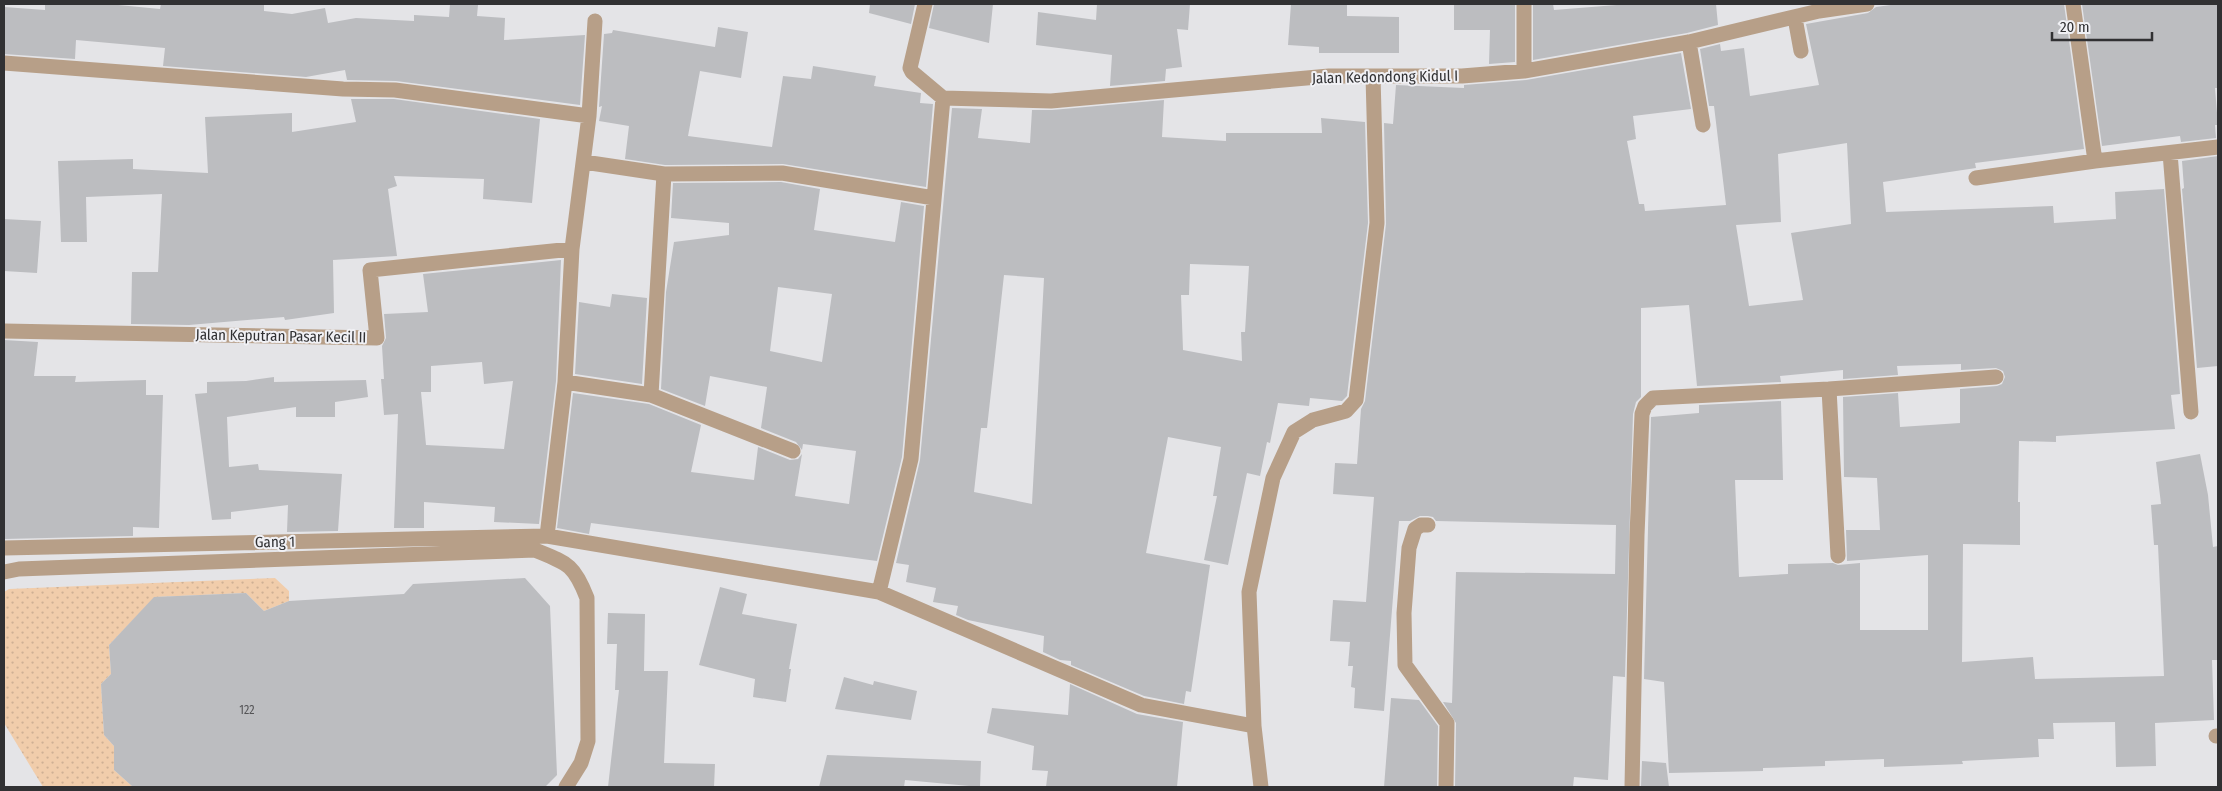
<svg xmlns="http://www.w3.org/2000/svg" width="2222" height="791" font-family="'Fira Sans Condensed',sans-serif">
<defs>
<pattern id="garden-dots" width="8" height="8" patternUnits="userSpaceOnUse" patternTransform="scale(1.25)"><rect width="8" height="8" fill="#f1cdab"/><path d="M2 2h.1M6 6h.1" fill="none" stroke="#cfb094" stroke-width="1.8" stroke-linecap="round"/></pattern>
</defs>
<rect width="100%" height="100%" fill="#e4e4e7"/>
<path fill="url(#garden-dots)" d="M 275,578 L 289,591 L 289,601 L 264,611 L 246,593 L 155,597 L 109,645 L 111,674 L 101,684 L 104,735 L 114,746 L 114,770 L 133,787 L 43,787 L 4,723 L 4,592 L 9,589 Z"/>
<path fill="#bcbdc0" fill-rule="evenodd" d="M 45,4 L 108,4 L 160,9 L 161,4 L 264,4 L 264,11 L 292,14 L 325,8 L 328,23 L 356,18 L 414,21 L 414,15 L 449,17 L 450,4 L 478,5 L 477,16 L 505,18 L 504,40 L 585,35 L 580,105 L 396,81 L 347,80 L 345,70 L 306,77 L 163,66 L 165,48 L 76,40 L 75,59 L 4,54 L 4,7 L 45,10 Z
M 870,4 L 915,4 L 911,24 L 869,13 Z
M 934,4 L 993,4 L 989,43 L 929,28 Z
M 1097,4 L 1190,4 L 1188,30 L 1177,29 L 1182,67 L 1166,69 L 1165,81 L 1110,86 L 1112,55 L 1036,45 L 1038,12 L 1096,20 Z
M 1291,4 L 1347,4 L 1347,16 L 1399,17 L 1399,53 L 1319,53 L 1319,47 L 1288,45 Z
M 1454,4 L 1515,4 L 1515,62 L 1489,64 L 1490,30 L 1454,30 Z
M 1533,4 L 1553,4 L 1554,10 L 1629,4 L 1716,4 L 1718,25 L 1687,33 L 1533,60 Z
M 1898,4 L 2064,4 L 2084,149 L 1975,163 L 1976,168 L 1883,182 L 1886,212 L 2053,206 L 2054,223 L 2116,219 L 2115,192 L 2164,189 L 2180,394 L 2171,395 L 2175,429 L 2056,436 L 2056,442 L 2019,441 L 2018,502 L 2020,502 L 2020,545 L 1963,544 L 1962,662 L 2033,657 L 2035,679 L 2164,676 L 2158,545 L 2154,545 L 2151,505 L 2161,504 L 2156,462 L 2200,454 L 2208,495 L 2213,547 L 2218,546 L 2218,660 L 2212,660 L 2214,720 L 2155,723 L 2156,766 L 2116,767 L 2115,722 L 2053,723 L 2054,739 L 2038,739 L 2039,757 L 1962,761 L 1963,764 L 1884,767 L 1884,759 L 1825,761 L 1825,766 L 1763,768 L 1763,771 L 1669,773 L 1664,682 L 1644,679 L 1651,417 L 1699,413 L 1699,405 L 1781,401 L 1783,480 L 1735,480 L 1739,577 L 1788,574 L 1788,564 L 1833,563 L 1838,565 L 1860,563 L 1860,630 L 1928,630 L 1928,555 L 1847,561 L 1846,530 L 1880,530 L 1877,478 L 1844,477 L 1843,397 L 1898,393 L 1900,427 L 1960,423 L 1960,389 L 1997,386 L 2002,384 L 2005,377 L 2003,371 L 1996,368 L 1961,370 L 1961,364 L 1897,366 L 1898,375 L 1843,379 L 1843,370 L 1780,376 L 1781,382 L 1697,386 L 1689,305 L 1641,308 L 1641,397 L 1636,402 L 1633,414 L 1625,677 L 1613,676 L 1608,780 L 1574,777 L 1573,787 L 1455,787 L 1456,723 L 1443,702 L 1452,703 L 1456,572 L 1615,574 L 1616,525 L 1436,521 L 1433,517 L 1428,516 L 1420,516 L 1410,521 L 1399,521 L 1384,711 L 1354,708 L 1355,688 L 1351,687 L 1353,666 L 1348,666 L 1350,642 L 1330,641 L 1333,600 L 1366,602 L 1374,497 L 1333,494 L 1335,463 L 1357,464 L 1361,409 L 1365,401 L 1386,224 L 1384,123 L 1393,124 L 1396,85 L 1464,88 L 1464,85 L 1526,80 L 1681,53 L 1691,109 L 1633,116 L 1636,139 L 1627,141 L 1639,204 L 1644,204 L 1645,211 L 1726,205 L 1714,106 L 1709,106 L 1700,49 L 1720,44 L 1721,51 L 1744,48 L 1750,96 L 1819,85 L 1806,24 L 1868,13 L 1876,7 ZM 1847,143 L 1851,224 L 1791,233 L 1803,300 L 1749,306 L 1736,225 L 1781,222 L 1778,154 Z
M 2082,4 L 2218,4 L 2218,88 L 2215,88 L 2218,125 L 2215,125 L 2216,138 L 2181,142 L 2180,136 L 2102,146 Z
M 718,27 L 748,32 L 741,78 L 700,71 L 688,136 L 772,147 L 783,76 L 811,79 L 813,66 L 876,76 L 874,86 L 921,93 L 920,103 L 933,104 L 926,187 L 783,164 L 665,165 L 625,159 L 629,126 L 599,121 L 602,106 L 599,107 L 604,34 L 612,33 L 613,30 L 715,47 Z
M 351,99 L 394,99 L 540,119 L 532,203 L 483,199 L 484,179 L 394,176 L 397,186 L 388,189 L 397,256 L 333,260 L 334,313 L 285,320 L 284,317 L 189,325 L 131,324 L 132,272 L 158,272 L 162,194 L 86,197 L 87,242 L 61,242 L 58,161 L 133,159 L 133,169 L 208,173 L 205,117 L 292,113 L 292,132 L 356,122 Z
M 1164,100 L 1162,137 L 1226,141 L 1226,133 L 1322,133 L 1321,118 L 1365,122 L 1368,223 L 1347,396 L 1342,401 L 1310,398 L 1309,406 L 1278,403 L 1270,443 L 1267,442 L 1260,476 L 1247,473 L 1228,565 L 1204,560 L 1217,496 L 1213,496 L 1221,447 L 1168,437 L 1146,553 L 1210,565 L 1191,692 L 1186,691 L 1184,704 L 1144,696 L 1071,665 L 1071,661 L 1060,660 L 1043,652 L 1044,636 L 968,620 L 956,615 L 958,606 L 933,602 L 936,588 L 906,582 L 909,565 L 896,563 L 920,460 L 952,108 L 982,109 L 978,138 L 1030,143 L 1032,110 L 1052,110 ZM 1190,264 L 1249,266 L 1245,332 L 1241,332 L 1242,361 L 1183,350 L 1181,295 L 1189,295 ZM 1004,275 L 1044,278 L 1032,504 L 974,492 L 981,428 L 987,428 Z
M 2218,156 L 2218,366 L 2197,368 L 2182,189 L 2184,188 L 2182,161 Z
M 781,182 L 820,189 L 814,230 L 895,242 L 901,202 L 924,206 L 902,457 L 877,561 L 591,523 L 589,534 L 557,528 L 573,393 L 649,404 L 701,425 L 691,472 L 754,480 L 758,447 L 790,460 L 798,459 L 802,454 L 795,496 L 849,504 L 856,451 L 803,444 L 802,450 L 796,442 L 761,428 L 767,387 L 710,376 L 705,406 L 661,389 L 666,292 L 674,242 L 729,235 L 729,223 L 671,218 L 673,183 ZM 778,287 L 832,294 L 822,362 L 770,351 Z
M 4,219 L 41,221 L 37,273 L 4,271 Z
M 561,260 L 556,381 L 539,524 L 494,522 L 495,507 L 424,502 L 424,528 L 394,528 L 398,414 L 384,415 L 381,379 L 384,379 L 382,346 L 386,338 L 384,314 L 428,312 L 423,274 ZM 482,362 L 484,384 L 513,381 L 504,449 L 426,445 L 421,392 L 431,392 L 431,366 Z
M 612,294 L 647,298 L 642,384 L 575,374 L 579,302 L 610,307 Z
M 4,340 L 38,342 L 34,376 L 76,376 L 75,382 L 146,380 L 146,395 L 163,395 L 159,528 L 133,527 L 133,536 L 4,539 Z
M 274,377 L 274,382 L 366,380 L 368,397 L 335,402 L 335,417 L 296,417 L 296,407 L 227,417 L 229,467 L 258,464 L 259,470 L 342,474 L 338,531 L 287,532 L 288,505 L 231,512 L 231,519 L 212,520 L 195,394 L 207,393 L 207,382 L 246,381 Z
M 525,578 L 550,606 L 557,775 L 545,787 L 133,787 L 114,770 L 114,746 L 104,735 L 101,684 L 111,674 L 109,645 L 154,597 L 246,593 L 264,611 L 289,601 L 404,594 L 413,584 Z
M 720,587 L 747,594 L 742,614 L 797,624 L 789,669 L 791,669 L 786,702 L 753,697 L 755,679 L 699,665 Z
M 608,613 L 645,614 L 644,671 L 668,671 L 664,763 L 715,764 L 714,787 L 608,787 L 619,690 L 615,690 L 617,644 L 607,644 Z
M 844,677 L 873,685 L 874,681 L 917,691 L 911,720 L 835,709 Z
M 1070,684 L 1137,714 L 1183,722 L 1177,787 L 1046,787 L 1048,771 L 1032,770 L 1034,746 L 987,733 L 992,708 L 1068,715 Z
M 1391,698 L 1419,700 L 1438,726 L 1437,787 L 1384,787 Z
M 827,755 L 981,761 L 980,787 L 905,780 L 904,787 L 819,787 Z
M 1642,761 L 1666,763 L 1669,787 L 1641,787 Z"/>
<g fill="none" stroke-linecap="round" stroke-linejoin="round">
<path stroke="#b79f88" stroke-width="15" d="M 925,4 L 910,68 L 912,72 L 943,98 L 1051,101 L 1329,76 L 1462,76 L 1524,71 L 1689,42 L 1819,11 L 1867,4
M 1524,4 L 1524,71
M 2073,4 L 2095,161 L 2218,147
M 1795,18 L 1801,51
M 1689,42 L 1703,125
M 4,63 L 343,89 L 395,90 L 589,116
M 2170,153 L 2191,412
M 584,162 L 664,174 L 782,173 L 934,198
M 1976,178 L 2095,161
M 4,331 L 377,338 L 370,270 L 572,249
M 565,382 L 651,395 L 793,451
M 1829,389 L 1838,556
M 651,395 L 664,174
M 1428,525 L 1421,525 L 1415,529 L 1409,548 L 1404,613 L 1405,665 L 1447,723 L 1446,787
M 547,536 L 565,382 L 572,249 L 589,116 L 595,21
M 4,548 L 547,536 L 879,592 L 1141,705 L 1254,726
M 4,572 L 19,569 L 535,550 C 567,563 574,564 587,598 L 588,741 L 581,763 L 566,787
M 879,592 L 911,459 L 943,98
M 2216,736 L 2218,736
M 1261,787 L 1254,726 L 1249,592 L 1273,478 L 1294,432 L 1313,420 L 1346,411 L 1356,400 L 1377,223 L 1373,76
M 1632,787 L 1637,535 L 1642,414 L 1645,406 L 1653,398 L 1829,389 L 1996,377"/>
</g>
<g text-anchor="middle" stroke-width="4" stroke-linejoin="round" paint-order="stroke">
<g font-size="12" fill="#545456">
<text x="247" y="714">122</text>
</g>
<g font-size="15" fill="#313133" stroke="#f1f1f5">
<text transform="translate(1385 77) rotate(-1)" y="5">Jalan Kedondong Kidul I</text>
<text transform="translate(281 336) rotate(1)" y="5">Jalan Keputran Pasar Kecil II</text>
<text transform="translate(275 542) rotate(-1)" y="5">Gang 1</text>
</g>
</g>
<rect width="2222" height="791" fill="none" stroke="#313133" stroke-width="10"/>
<path d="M2052 32v8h100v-8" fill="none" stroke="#313133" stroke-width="2.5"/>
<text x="2060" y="32" font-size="15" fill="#313133" stroke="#f1f1f5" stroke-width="4" paint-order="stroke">20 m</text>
</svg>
